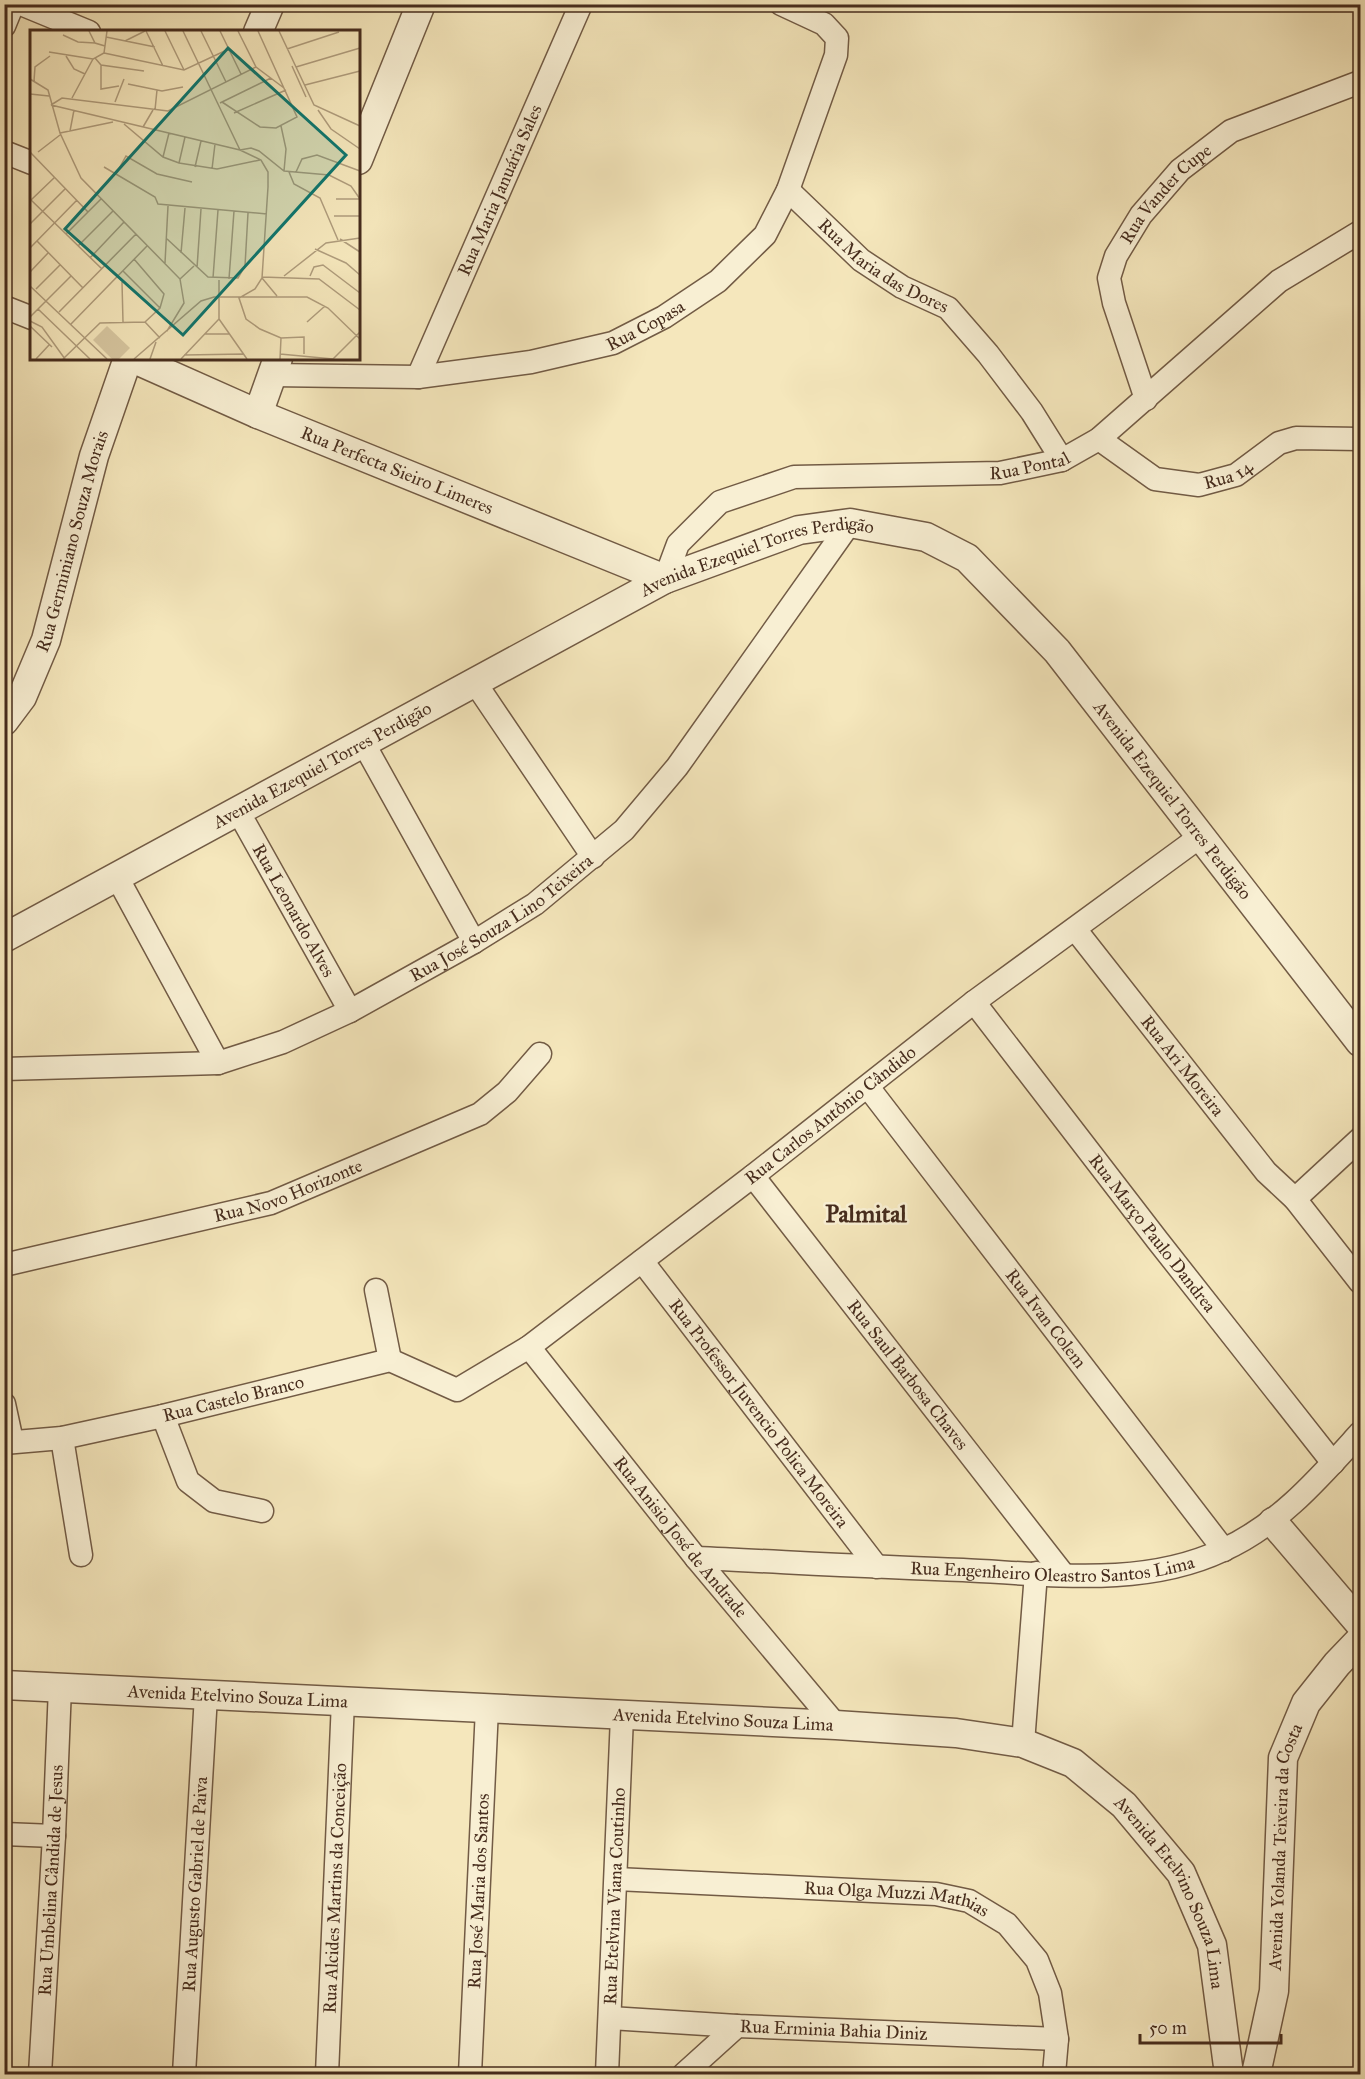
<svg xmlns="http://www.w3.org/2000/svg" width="1365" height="2079" font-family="'IM FELL Great Primer',serif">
<rect width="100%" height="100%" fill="#f5e7bc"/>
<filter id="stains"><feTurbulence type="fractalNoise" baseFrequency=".00333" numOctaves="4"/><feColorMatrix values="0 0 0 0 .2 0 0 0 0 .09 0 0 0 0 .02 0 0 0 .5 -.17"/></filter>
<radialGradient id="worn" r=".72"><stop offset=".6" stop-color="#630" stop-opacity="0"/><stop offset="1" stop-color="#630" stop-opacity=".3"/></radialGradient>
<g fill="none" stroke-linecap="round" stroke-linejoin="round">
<g stroke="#725b45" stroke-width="25">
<g id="minor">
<path d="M 21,4 L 89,32"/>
<path d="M 4,26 L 13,4"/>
<path d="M 4,152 L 32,163"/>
<path id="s1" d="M 788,190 L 861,260 L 902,287 L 948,308 L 988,354 L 1032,412 L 1062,460"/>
<path d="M 4,307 L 32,318"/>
<path id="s2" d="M 272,375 L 418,377 L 531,362 L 613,343 L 664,317 L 718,281 L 765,235 L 788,190 L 836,55 L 837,38 L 824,24 L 781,4"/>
<path id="s3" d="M 418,377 L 581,4"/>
<path id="s4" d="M 1146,399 L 1114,303 L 1109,278 L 1116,256 L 1141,215 L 1180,170 L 1231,131 L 1360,82"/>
<path id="s5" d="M 1099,439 L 1155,479 L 1199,485 L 1236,475 L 1279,443 L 1296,438 L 1360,439"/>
<path id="s6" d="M 665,579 L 678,544 L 720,502 L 794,477 L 1000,473 L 1062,460 L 1099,439 L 1279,281 L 1360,232"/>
<path d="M 476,684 L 593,857"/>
<path d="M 364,744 L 474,942"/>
<path id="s7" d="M 238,811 L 350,1011"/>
<path d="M 117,877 L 218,1063"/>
<path id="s8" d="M 1075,929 L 1266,1172 L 1295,1199 L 1360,1282"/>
<path id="s9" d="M 974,1002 L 1158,1241 L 1333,1463"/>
<path id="s10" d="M 4,1069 L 218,1063 L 283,1042 L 350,1011 L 474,942 L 535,904 L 624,830 L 677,767 L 850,523"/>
<path id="s11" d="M 868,1087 L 1224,1550"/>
<path id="s12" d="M 753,1176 L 1063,1574"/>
<path d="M 1295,1199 L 1360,1139"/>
<path id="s13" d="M 642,1261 L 877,1567"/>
<path id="s14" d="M 4,1265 L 271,1203 L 480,1114 L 507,1092 L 540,1054"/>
<path d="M 376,1290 L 390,1360"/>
<path id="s15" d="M 529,1347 L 696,1558 L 836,1725"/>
<path d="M 4,1404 L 12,1441"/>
<path d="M 163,1416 L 188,1481 L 214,1501 L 262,1511"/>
<path d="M 62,1438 L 81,1555"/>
<path id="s16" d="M 4,1443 L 62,1438 L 163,1416 L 390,1360 L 457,1390 L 529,1347 L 753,1176 L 974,1002 L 1201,836"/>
<path id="s17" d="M 696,1558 C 785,1562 874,1567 963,1570 C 1049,1574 1143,1588 1223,1550 C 1279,1525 1320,1477 1360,1433"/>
<path d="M 1023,1743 L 1036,1573"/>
<path d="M 4,1834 L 54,1836"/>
<path id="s18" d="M 616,1879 L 936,1894 L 969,1901 L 1007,1924 L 1037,1960 L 1050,1993 L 1057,2039 L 1054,2074"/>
<path id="s19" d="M 610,2018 L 737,2026 L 1057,2039"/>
<path id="s20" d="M 40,2074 L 54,1836 L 60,1687"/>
<path id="s21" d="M 184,2074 L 206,1695"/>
<path id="s22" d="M 327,2074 L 343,1701"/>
<path id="s23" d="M 470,2074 L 487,1708"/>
<path id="s24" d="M 607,2074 L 622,1716"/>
<path d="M 684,2074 L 737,2026"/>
</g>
</g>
<g stroke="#725b45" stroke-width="31">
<g id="tertiary">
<path d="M 258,32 L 270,4"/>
<path d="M 358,160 L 421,4"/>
<path id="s25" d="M 132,358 L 258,414 L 665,579"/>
<path d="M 258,414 L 278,358"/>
<path id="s26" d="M 4,721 L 22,697 L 46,640 L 94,456 L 128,358"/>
<path id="s27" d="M 4,938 L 665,579 L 799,530 L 850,523 L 926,537 L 967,558 L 1057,651 L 1360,1042"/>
<path d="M 1273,1522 L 1360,1624"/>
<path id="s28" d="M 4,1685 L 836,1725 L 956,1733 L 1023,1743 L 1073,1763 L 1124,1805 L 1181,1873 L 1212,1945 L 1229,2074"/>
<path id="s29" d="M 1256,2074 L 1274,1991 L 1283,1758 L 1306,1703 L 1337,1664 L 1360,1640"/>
</g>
</g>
<use href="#minor" stroke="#f8efd3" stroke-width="22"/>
<use href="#tertiary" stroke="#f8efd3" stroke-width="28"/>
</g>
<g text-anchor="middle" stroke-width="5" stroke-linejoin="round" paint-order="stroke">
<g font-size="18" fill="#462c1d" stroke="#f8efd3">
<text dy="6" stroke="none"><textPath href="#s3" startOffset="204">Rua Maria Januária Sales</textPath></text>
<text dy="6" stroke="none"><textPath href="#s4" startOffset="230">Rua Vander Cupe</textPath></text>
<text dy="6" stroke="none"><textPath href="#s1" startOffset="123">Rua Maria das Dores</textPath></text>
<text dy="6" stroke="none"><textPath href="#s2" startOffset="381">Rua Copasa</textPath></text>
<text dy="6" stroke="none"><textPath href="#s6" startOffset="411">Rua Pontal</textPath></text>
<text dy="6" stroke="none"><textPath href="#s25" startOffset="288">Rua Perfecta Sieiro Limeres</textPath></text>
<text dy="6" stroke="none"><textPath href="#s5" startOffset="144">Rua 14</textPath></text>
<text dy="6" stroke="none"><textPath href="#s26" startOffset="194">Rua Germiniano Souza Morais</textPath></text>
<text dy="6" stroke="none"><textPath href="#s27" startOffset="848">Avenida Ezequiel Torres Perdigão</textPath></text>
<text dy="6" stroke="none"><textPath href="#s27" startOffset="362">Avenida Ezequiel Torres Perdigão</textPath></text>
<text dy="6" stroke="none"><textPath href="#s27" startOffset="1388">Avenida Ezequiel Torres Perdigão</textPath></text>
<text dy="6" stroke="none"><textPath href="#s7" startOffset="114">Rua Leonardo Alves</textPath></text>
<text dy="6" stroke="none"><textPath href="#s10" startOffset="534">Rua José Souza Lino Teixeira</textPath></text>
<text dy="6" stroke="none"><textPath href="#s8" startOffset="174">Rua Ari Moreira</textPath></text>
<text dy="6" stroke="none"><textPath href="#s16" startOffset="933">Rua Carlos Antônio Cândido</textPath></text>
<text dy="6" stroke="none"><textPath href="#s14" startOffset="294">Rua Novo Horizonte</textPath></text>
<text dy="6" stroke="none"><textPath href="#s9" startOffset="292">Rua Março Paulo Dandrea</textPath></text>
<text dy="6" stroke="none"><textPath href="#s11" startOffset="292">Rua Ivan Colem</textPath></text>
<text dy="6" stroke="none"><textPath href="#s12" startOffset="252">Rua Saul Barbosa Chaves</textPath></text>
<text dy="6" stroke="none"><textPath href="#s16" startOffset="234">Rua Castelo Branco</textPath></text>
<text dy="6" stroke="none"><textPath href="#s13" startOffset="192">Rua Professor Juvencio Polica Moreira</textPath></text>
<text dy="6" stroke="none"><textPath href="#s15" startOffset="243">Rua Anisio José de Andrade</textPath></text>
<text dy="6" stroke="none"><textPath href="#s17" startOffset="357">Rua Engenheiro Oleastro Santos Lima</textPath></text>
<text dy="6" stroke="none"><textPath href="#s28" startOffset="234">Avenida Etelvino Souza Lima</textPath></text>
<text dy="6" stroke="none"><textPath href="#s28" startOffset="720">Avenida Etelvino Souza Lima</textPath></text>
<text dy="6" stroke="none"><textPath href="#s29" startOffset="230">Avenida Yolanda Teixeira da Costa</textPath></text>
<text dy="6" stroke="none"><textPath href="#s20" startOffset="194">Rua Umbelina Cândida de Jesus</textPath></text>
<text dy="6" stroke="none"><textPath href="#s21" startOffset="190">Rua Augusto Gabriel de Paiva</textPath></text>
<text dy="6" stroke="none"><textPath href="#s22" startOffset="186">Rua Alcides Martins da Conceição</textPath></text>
<text dy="6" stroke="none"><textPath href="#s23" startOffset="183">Rua José Maria dos Santos</textPath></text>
<text dy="6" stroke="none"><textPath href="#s24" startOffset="178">Rua Etelvina Viana Coutinho</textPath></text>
<text dy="6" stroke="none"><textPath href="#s28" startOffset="1242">Avenida Etelvino Souza Lima</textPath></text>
<text dy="6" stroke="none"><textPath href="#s18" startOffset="282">Rua Olga Muzzi Mathias</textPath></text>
<text dy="6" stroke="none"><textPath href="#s19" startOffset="224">Rua Erminia Bahia Diniz</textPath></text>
</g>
<g font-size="24" font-weight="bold" fill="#462c1d" stroke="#f8efd3">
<text x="866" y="1222">Palmital</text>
</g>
</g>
<g transform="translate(30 30)">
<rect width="330" height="330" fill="#f5e7bc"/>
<path d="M 77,296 L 100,318 L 89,329 L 82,329 L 63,310 Z" fill="#d7c7a1"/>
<path fill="none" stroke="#af9c7c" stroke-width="1.5" d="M 59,1 L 65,13 L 75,16M 116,1 L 133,36M 135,1 L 154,40M 153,1 L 210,120M 171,1 L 196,52M 190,1 L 211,44M 208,1 L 226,37 L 254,58M 249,1 L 284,75 L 330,96M 33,5 L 48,12 L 65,13M 76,7 L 125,17M 95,11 L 115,1M 257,19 L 309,2M 19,22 L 63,29M 74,23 L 154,40 L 199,19M 36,26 L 44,39 L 55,44M 65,28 L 71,35 L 114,41M 71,35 L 71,59 L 89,56M 262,36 L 276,67M 266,37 L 330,18M 0,49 L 18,60 L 30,103 L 51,148 L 150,249 L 154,273 L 137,301M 4,51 L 5,37 L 20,26M 98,54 L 132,61 L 153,57M 275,55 L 330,41M 0,64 L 19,66M 42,68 L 63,29 L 74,23 L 77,1M 85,72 L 94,49M 192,72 L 230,97 L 246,98 L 267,87 L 228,1M 190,73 L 241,48M 21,75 L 210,120 L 231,130 L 238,142 L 238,157 L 232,248 L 225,259 L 209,268 L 216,289 L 230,299 L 251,308 L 274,307 L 274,324M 21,75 L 32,68 L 138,81 L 226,37M 125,80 L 127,60M 288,80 L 301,99 L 330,119M 204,83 L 256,60M 94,94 L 133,127 L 149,133 L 187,139 L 230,130M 251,96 L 256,119 L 254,141M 113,97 L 123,80M 40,101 L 44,80M 30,103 L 83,92M 210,120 L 221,118 L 229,121 L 254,141 L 299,145 L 321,156 L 330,169M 0,122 L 58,182M 8,122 L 30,105M 133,127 L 139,103M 149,133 L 155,107M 74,137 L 125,167 L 128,174 L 237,184M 165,137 L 171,111M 182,139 L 185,114M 259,142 L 264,154 L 290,168 L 308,210M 266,142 L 272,129 L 287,125 L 330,141M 86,144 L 96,126 L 127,144 L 162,152M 0,169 L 72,239M 306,169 L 330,169M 1,170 L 25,147M 304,186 L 330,186M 0,194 L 35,159M 36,204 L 71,169M 136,208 L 178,247 L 208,248 L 215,236 L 218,183M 310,209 L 330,222M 7,211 L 53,258M 48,216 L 83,181M 0,218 L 47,170M 285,219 L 316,233 L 330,245M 151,223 L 155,178M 60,228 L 94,192M 104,229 L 134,264 L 130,278 L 115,292M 135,233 L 138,176M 167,238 L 171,179M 93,241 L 130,278M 0,242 L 18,223M 254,246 L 296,213 L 330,208M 280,246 L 284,237 L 293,235 L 330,263M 232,247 L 289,249 L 330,280M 183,248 L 188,180M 232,248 L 247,266M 150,249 L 164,236M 199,249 L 204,181M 92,252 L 93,292M 0,256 L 77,329M 6,259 L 30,235M 8,279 L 60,329M 29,282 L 106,204M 0,287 L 41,246M 189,289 L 217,329M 0,291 L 12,297 L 35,329M 277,292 L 295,276M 41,294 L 117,216M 0,296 L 22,317M 175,304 L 200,304M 250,324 L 303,329 L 330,302M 154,325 L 214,324M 6,329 L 19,315M 33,329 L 70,293 L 115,292 L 130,308M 104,329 L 171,271 L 184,267 L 277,267 L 298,278 L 330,309M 120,329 L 126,312M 151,329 L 189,289 L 189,250M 250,329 L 251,308"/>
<path fill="#0f766e" fill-opacity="0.15" stroke="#0f766e" stroke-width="3" d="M 198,18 L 316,125 L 153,305 L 35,199 Z"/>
<rect width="330" height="330" fill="none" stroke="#462c1d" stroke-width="3"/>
</g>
<rect width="1365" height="2079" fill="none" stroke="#f5e7bc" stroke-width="24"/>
<rect x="6" y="6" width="1353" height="2067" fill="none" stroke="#462c1d" stroke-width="3"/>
<rect x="12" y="12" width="1341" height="2055" fill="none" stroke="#462c1d" stroke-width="1.5"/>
<path d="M1140 2034v9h141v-9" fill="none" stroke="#462c1d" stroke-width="3"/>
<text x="1149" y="2034" font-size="18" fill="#462c1d" stroke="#f8efd3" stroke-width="4.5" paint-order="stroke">50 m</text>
<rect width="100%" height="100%" filter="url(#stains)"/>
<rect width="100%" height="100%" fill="url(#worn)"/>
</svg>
